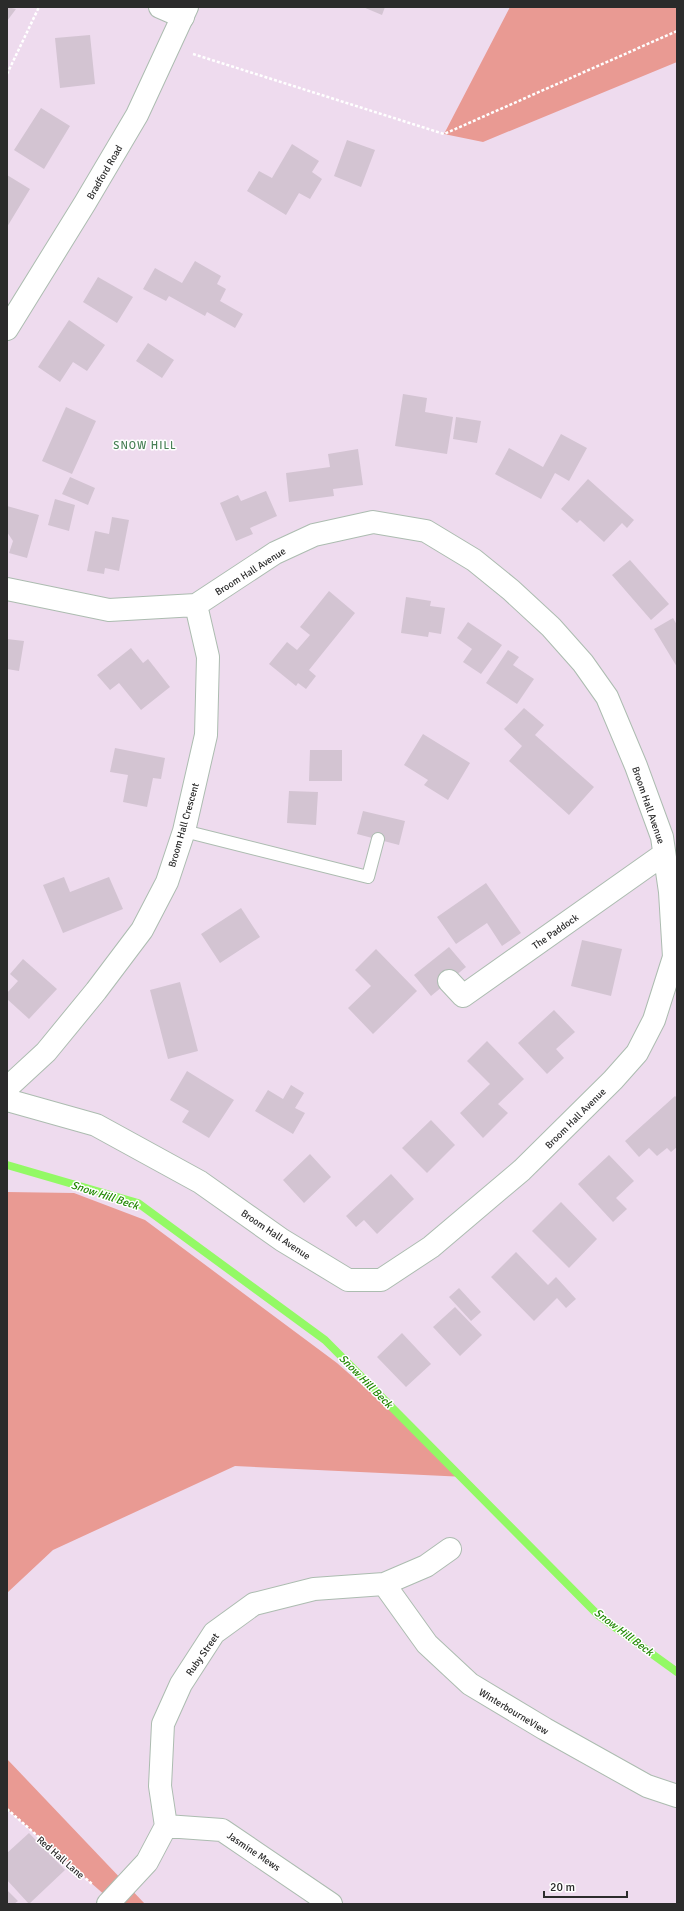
<svg xmlns="http://www.w3.org/2000/svg" width="684" height="1911" font-family="Signika,sans-serif">
<rect width="100%" height="100%" fill="#eedbee"/>
<path fill="#e99a93" d="M 510,7 L 677,7 L 677,62 L 483,142 L 444,134 Z
M 7,1192 L 74,1193 L 145,1220 L 337,1363 L 466,1477 L 235,1466 L 53,1550 L 7,1593 Z
M 7,1759 L 145,1904 L 115,1904 L 7,1809 Z"/>
<g fill="none" stroke-linecap="round" stroke-linejoin="round">
<path stroke="#93f965" stroke-width="8" d="M 7,1165 L 138,1203 L 325,1340 L 598,1615 L 677,1672"/>
</g>
<path fill="#d3c4d2" d="M 7,7 L 16,9 L 7,21 Z
M 363,7 L 385,7 L 382,15 Z
M 90,35 L 95,84 L 60,88 L 55,38 Z
M 41,108 L 70,126 L 44,169 L 14,150 Z
M 347,140 L 375,150 L 361,187 L 334,176 Z
M 292,144 L 319,161 L 312,172 L 322,179 L 310,199 L 299,193 L 286,215 L 247,191 L 259,171 L 272,178 Z
M 7,175 L 30,189 L 7,227 Z
M 195,261 L 221,276 L 217,284 L 226,289 L 220,301 L 243,314 L 235,328 L 207,312 L 205,316 L 169,296 L 166,301 L 143,289 L 155,268 L 182,283 Z
M 98,277 L 133,297 L 117,323 L 83,302 Z
M 69,320 L 105,345 L 87,371 L 73,362 L 60,382 L 38,367 Z
M 148,343 L 174,360 L 162,378 L 136,361 Z
M 403,394 L 427,398 L 425,412 L 453,417 L 447,454 L 395,446 Z
M 66,407 L 96,421 L 72,474 L 42,461 Z
M 456,417 L 481,421 L 477,443 L 453,439 Z
M 561,434 L 587,448 L 569,481 L 555,473 L 541,499 L 495,474 L 509,448 L 543,467 Z
M 358,449 L 363,485 L 333,489 L 334,496 L 289,502 L 286,473 L 330,467 L 328,454 Z
M 70,477 L 95,488 L 88,505 L 62,494 Z
M 588,479 L 634,520 L 627,528 L 622,523 L 604,542 L 580,520 L 577,523 L 561,509 Z
M 266,491 L 277,516 L 250,528 L 253,534 L 236,541 L 220,503 L 238,495 L 241,501 Z
M 55,499 L 75,505 L 69,531 L 48,525 Z
M 7,506 L 39,515 L 27,558 L 9,553 L 13,541 L 7,532 Z
M 112,517 L 129,520 L 119,571 L 105,568 L 104,574 L 87,571 L 95,531 L 109,534 Z
M 630,560 L 669,604 L 651,620 L 612,575 Z
M 329,591 L 355,613 L 309,670 L 316,676 L 306,689 L 298,683 L 296,686 L 269,664 L 287,642 L 297,650 L 310,635 L 300,627 Z
M 406,597 L 431,601 L 430,606 L 445,608 L 441,634 L 429,632 L 428,637 L 401,633 Z
M 673,618 L 677,625 L 677,667 L 654,629 Z
M 468,622 L 502,645 L 481,674 L 463,662 L 472,649 L 457,638 Z
M 7,639 L 24,641 L 19,671 L 7,669 Z
M 131,648 L 143,663 L 148,659 L 170,687 L 141,710 L 119,683 L 110,690 L 97,675 Z
M 508,650 L 519,657 L 513,665 L 534,679 L 517,704 L 486,683 Z
M 524,708 L 544,725 L 535,735 L 594,787 L 569,815 L 509,761 L 522,746 L 504,729 Z
M 423,734 L 470,763 L 448,800 L 424,785 L 428,780 L 404,765 Z
M 115,748 L 165,758 L 161,779 L 153,778 L 147,807 L 123,802 L 128,775 L 110,772 Z
M 310,750 L 342,750 L 342,781 L 309,781 Z
M 289,791 L 318,792 L 316,825 L 287,823 Z
M 363,811 L 405,821 L 399,845 L 357,834 Z
M 64,877 L 70,892 L 109,877 L 123,909 L 63,933 L 43,885 Z
M 486,883 L 521,933 L 502,946 L 487,923 L 456,944 L 437,917 Z
M 241,908 L 260,937 L 220,963 L 201,934 Z
M 582,940 L 622,949 L 611,996 L 571,986 Z
M 449,947 L 466,967 L 431,996 L 414,975 Z
M 376,949 L 417,991 L 373,1034 L 348,1008 L 371,986 L 355,970 Z
M 23,959 L 57,989 L 29,1019 L 7,999 L 7,993 L 18,981 L 10,974 Z
M 180,982 L 198,1051 L 168,1059 L 150,990 Z
M 554,1010 L 575,1032 L 556,1049 L 564,1058 L 547,1074 L 518,1043 Z
M 487,1041 L 524,1079 L 498,1104 L 508,1113 L 483,1138 L 460,1113 L 490,1084 L 467,1061 Z
M 187,1071 L 234,1100 L 209,1138 L 182,1122 L 189,1111 L 170,1100 Z
M 291,1085 L 304,1093 L 295,1108 L 305,1113 L 293,1134 L 255,1111 L 268,1090 L 283,1099 Z
M 675,1096 L 677,1098 L 677,1147 L 671,1152 L 667,1148 L 657,1156 L 649,1148 L 639,1157 L 625,1141 Z
M 431,1120 L 455,1145 L 427,1173 L 402,1148 Z
M 310,1154 L 331,1177 L 304,1203 L 283,1180 Z
M 609,1155 L 634,1181 L 616,1198 L 627,1209 L 613,1222 L 578,1184 Z
M 391,1174 L 414,1199 L 377,1234 L 364,1220 L 356,1227 L 346,1216 Z
M 561,1202 L 597,1239 L 569,1268 L 532,1231 Z
M 516,1252 L 548,1285 L 556,1277 L 576,1299 L 566,1308 L 557,1298 L 534,1321 L 491,1277 Z
M 459,1288 L 481,1312 L 471,1321 L 449,1297 Z
M 455,1307 L 482,1335 L 460,1356 L 433,1327 Z
M 402,1333 L 431,1364 L 406,1387 L 377,1357 Z
M 29,1833 L 65,1870 L 29,1904 L 7,1880 L 7,1853 Z
M 7,1890 L 18,1901 L 14,1904 L 7,1904 Z"/>
<g fill="none" stroke-linecap="round" stroke-linejoin="round">
<g stroke="#acbcb0" stroke-width="14">
<path id="service" d="M 184,831 L 368,877 L 378,839"/>
</g>
<g stroke="#acbcb0" stroke-width="24">
<path id="minor" d="M 160,7 L 183,17
M 7,589 L 109,610 L 196,605 L 275,553 L 314,535 L 373,522 L 426,531 L 474,560 L 511,590 L 551,627 L 583,663 L 607,697 L 636,766 L 662,837 L 670,892 L 674,957 L 654,1020 L 637,1053 L 613,1080 L 522,1170 L 431,1247 L 381,1280 L 348,1280 L 282,1240 L 200,1182 L 96,1125 L 7,1100
M 449,981 L 463,996 L 664,854
M 7,1088 L 46,1052 L 96,991 L 142,930 L 167,882 L 184,831 L 206,735 L 208,657 L 196,605
M 384,1584 L 427,1644 L 470,1684 L 545,1729 L 647,1786 L 677,1796
M 166,1826 L 222,1830 L 331,1904
M 108,1904 L 147,1862 L 166,1826 L 160,1786 L 163,1724 L 181,1684 L 214,1633 L 254,1604 L 314,1589 L 384,1584 L 426,1566 L 450,1549"/>
</g>
<g stroke="#acbcb0" stroke-width="24">
<path id="tertiary" d="M 7,329 L 85,203 L 137,115 L 187,7"/>
</g>
<path stroke="#fff" stroke-width="2.5" stroke-dasharray="3 2" stroke-linecap="butt" d="M 193,54 L 444,134 L 677,31
M 7,74 L 39,7
M 7,1809 L 92,1884"/>
<use href="#service" stroke="#fff" stroke-width="12"/>
<use href="#minor" stroke="#fff" stroke-width="22"/>
<use href="#tertiary" stroke="#fff" stroke-width="22"/>
</g>
<g text-anchor="middle" stroke-width="3" stroke-linejoin="round" paint-order="stroke">
<g font-size="10" fill="#2b2b2b" stroke="#fff">
<text transform="translate(104 172) rotate(-60)" y="4">Bradford Road</text>
<text transform="translate(250 571) rotate(-32)" y="4">Broom Hall Avenue</text>
<text transform="translate(649 805) rotate(71)" y="4">Broom Hall Avenue</text>
<text transform="translate(183 825) rotate(-74)" y="4">Broom Hall Crescent</text>
<text transform="translate(555 931) rotate(-35)" y="4">The Paddock</text>
<text transform="translate(575 1118) rotate(-45)" y="4">Broom Hall Avenue</text>
<text transform="translate(276 1234) rotate(34)" y="4">Broom Hall Avenue</text>
<text transform="translate(202 1654) rotate(-55)" y="4">Ruby Street</text>
<text transform="translate(514 1711) rotate(31)" y="4">WinterbourneView</text>
<text transform="translate(254 1851) rotate(34)" y="4">Jasmine Mews</text>
<text transform="translate(61 1857) rotate(41)" y="4">Red Hall Lane</text>
</g>
<g font-size="11" letter-spacing="1" fill="#477f55" stroke="#fff">
<text x="145" y="449">SNOW HILL</text>
</g>
<g font-size="11" font-style="italic" fill="#238905" stroke="#fff">
<text transform="translate(105 1195) rotate(18)" y="4">Snow Hill Beck</text>
<text transform="translate(366 1381) rotate(45)" y="4">Snow Hill Beck</text>
<text transform="translate(624 1632) rotate(37)" y="4">Snow Hill Beck</text>
</g>
</g>
<rect width="684" height="1911" fill="none" stroke="#2b2b2b" stroke-width="16"/>
<path d="M544 1891v6h83v-6" fill="none" stroke="#2b2b2b" stroke-width="2"/>
<text x="550" y="1891" font-size="12" fill="#2b2b2b" stroke="#ffffff" stroke-width="3" paint-order="stroke">20 m</text>
</svg>
